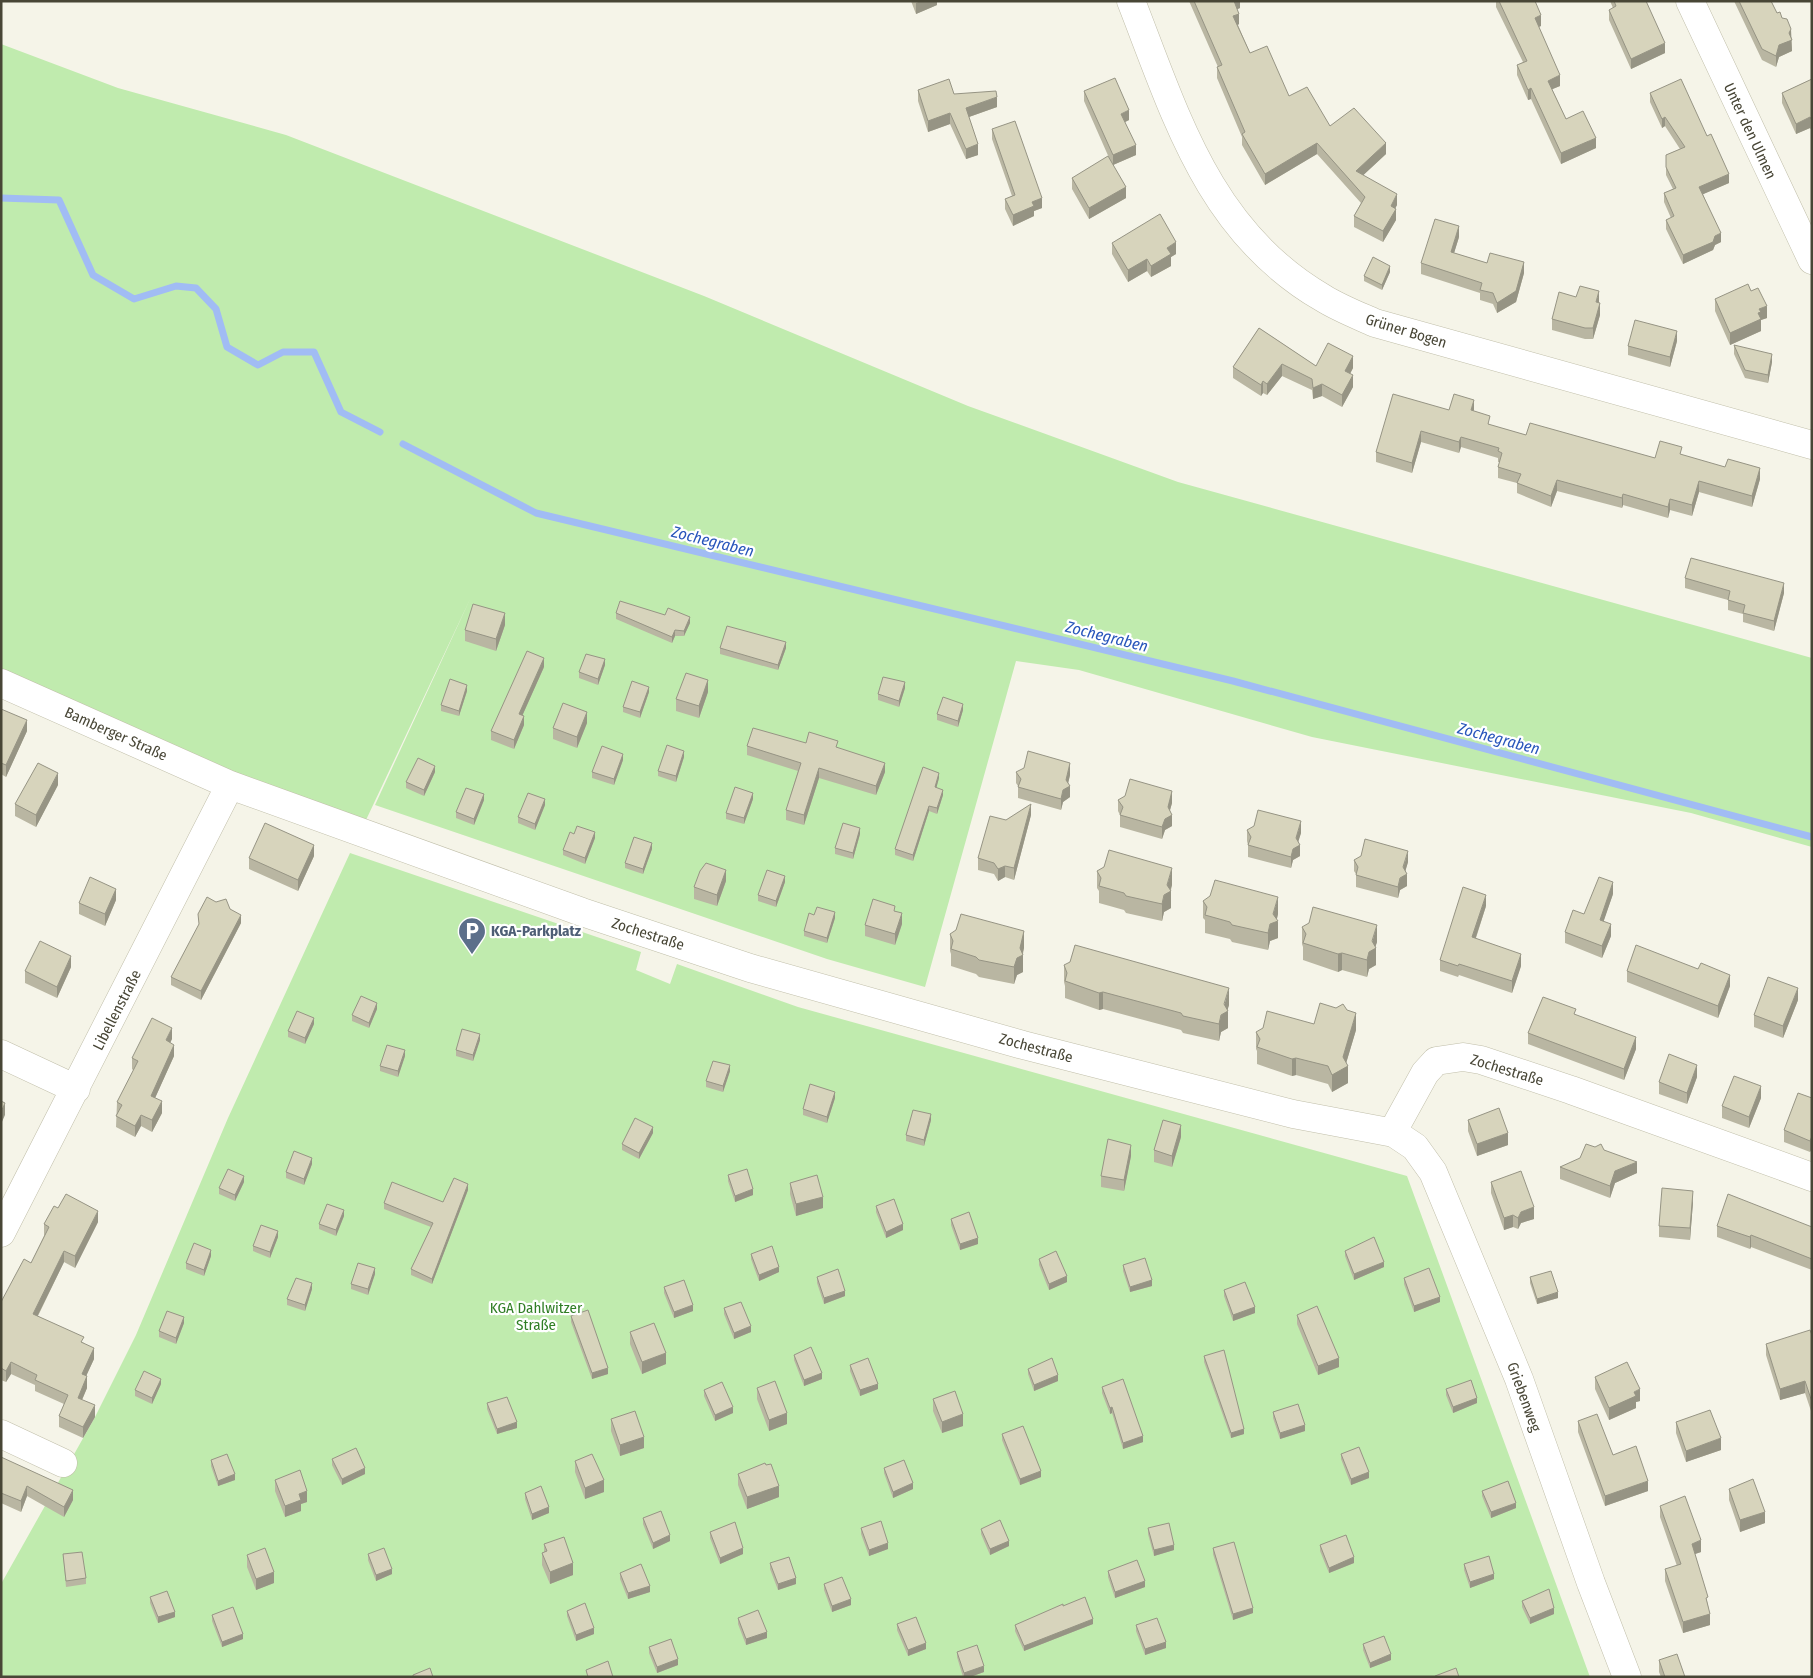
<svg xmlns="http://www.w3.org/2000/svg" width="1813" height="1678" font-family="'Fira Sans Condensed',sans-serif">
<rect width="100%" height="100%" fill="#f5f4e8"/>
<path fill="#c0ebae" d="M 1,44 L 118,88 L 286,135 L 704,296 L 968,406 L 1178,482 L 1812,658 L 1812,847 L 1691,813 L 1312,737 L 1079,670 L 1016,661 L 925,987 L 827,959 L 375,805 L 471,597 L 366,820 L 242,778 L 1,671 Z
M 350,853 L 641,952 L 636,970 L 670,984 L 677,964 L 798,1007 L 1407,1176 L 1590,1677 L 1,1677 L 1,1584 L 95,1417 L 136,1335 L 228,1118 Z"/>
<g fill="none" stroke-linecap="round" stroke-linejoin="round">
<path stroke="#a1bcf4" stroke-width="7" d="M 1,198 L 59,200 L 93,275 L 134,299 L 176,286 L 196,288 L 216,309 L 227,347 L 258,365 L 283,352 L 314,352 L 341,412 L 380,432
M 403,444 L 536,513 L 1233,681 L 1812,837"/>
<g stroke="#c1bfaa" stroke-width="29">
<path id="minor" d="M 1131,1 C 1176,116 1209,232 1323,298 C 1339,308 1357,315 1375,323 L 1812,445
M 1690,1 L 1812,260
M 1,683 L 230,785 L 582,912 L 750,968 L 1023,1045 L 1293,1114 L 1394,1133 L 1415,1147 L 1433,1172 L 1519,1379 L 1591,1583 L 1627,1677
M 1,1054 L 76,1089
M 1394,1133 L 1398,1122 L 1425,1073 L 1436,1061 L 1463,1057 L 1481,1060 L 1571,1090 L 1812,1177
M 1,1233 L 230,785
M 1,1434 L 63,1463"/>
</g>
<use href="#minor" stroke="#fff" stroke-width="28"/>
</g>
<path fill="#b9b6a2" d="M 911,1 L 937,1 L 937,5 L 916,14 Z
M 1189,1 L 1240,1 L 1240,8 L 1237,9 L 1239,24 L 1238,25 L 1250,53 L 1289,96 L 1330,126 L 1386,154 L 1363,175 L 1397,205 L 1395,208 L 1396,220 L 1383,242 L 1354,227 L 1354,216 L 1361,203 L 1317,154 L 1265,185 L 1242,145 L 1242,137 L 1217,78 L 1217,67 L 1218,67 Z
M 1496,1 L 1535,1 L 1541,26 L 1539,27 L 1560,86 L 1552,89 L 1566,119 L 1596,148 L 1561,164 L 1531,99 L 1528,100 L 1517,75 L 1517,65 L 1523,62 L 1496,7 Z
M 1610,1 L 1646,1 L 1665,53 L 1631,69 L 1609,20 L 1609,10 L 1613,8 Z
M 1734,1 L 1771,1 L 1777,13 L 1791,37 L 1792,51 L 1779,57 L 1776,67 L 1762,60 Z
M 1812,79 L 1812,131 L 1810,128 L 1796,134 L 1782,103 L 1782,93 Z
M 918,90 L 954,94 L 997,107 L 969,117 L 978,155 L 966,159 L 950,124 L 928,132 L 918,101 Z
M 1084,91 L 1129,120 L 1125,122 L 1136,155 L 1113,165 L 1126,198 L 1089,219 L 1072,189 L 1072,178 L 1110,160 L 1084,101 Z
M 1650,93 L 1729,183 L 1703,194 L 1721,242 L 1715,245 L 1713,250 L 1683,264 L 1666,229 L 1666,220 L 1671,218 L 1664,202 L 1664,193 L 1673,189 L 1666,175 L 1666,155 L 1680,149 L 1665,126 L 1662,128 L 1650,102 Z
M 992,129 L 1042,208 L 1034,211 L 1034,216 L 1013,226 L 1005,209 L 1005,199 L 1012,196 L 992,139 Z
M 1812,156 L 1812,169 L 1811,167 L 1811,157 Z
M 1459,237 L 1454,253 L 1487,263 L 1524,273 L 1516,302 L 1497,313 L 1493,304 L 1480,300 L 1480,293 L 1421,274 L 1421,263 Z
M 1112,243 L 1176,254 L 1171,257 L 1171,266 L 1151,277 L 1147,271 L 1128,282 L 1112,254 Z
M 1390,272 L 1382,290 L 1364,281 L 1364,276 Z
M 1751,291 L 1767,318 L 1761,320 L 1761,331 L 1730,345 L 1715,311 L 1715,299 Z
M 1599,303 L 1600,315 L 1593,339 L 1585,339 L 1552,330 L 1552,319 Z
M 1259,328 L 1316,366 L 1353,368 L 1350,374 L 1353,387 L 1342,407 L 1322,396 L 1313,399 L 1312,390 L 1282,376 L 1267,395 L 1263,393 L 1261,396 L 1233,378 L 1233,367 Z
M 1677,341 L 1670,367 L 1628,355 L 1628,346 Z
M 1734,345 L 1772,362 L 1768,383 L 1745,378 L 1734,354 Z
M 1449,410 L 1474,411 L 1490,425 L 1526,435 L 1655,458 L 1682,455 L 1760,479 L 1752,507 L 1699,492 L 1692,516 L 1670,510 L 1668,518 L 1623,505 L 1622,508 L 1557,491 L 1551,507 L 1517,493 L 1517,483 L 1498,478 L 1498,467 L 1500,462 L 1498,462 L 1498,458 L 1461,447 L 1459,453 L 1421,442 L 1412,473 L 1376,462 L 1376,452 Z
M 1685,578 L 1784,593 L 1774,631 L 1743,622 L 1743,614 L 1728,610 L 1728,600 L 1685,588 Z
M 616,613 L 690,623 L 684,636 L 675,636 L 672,643 L 616,619 Z
M 505,625 L 496,651 L 465,641 L 465,630 Z
M 720,648 L 786,648 L 778,670 L 720,654 Z
M 605,665 L 598,685 L 579,678 L 579,672 Z
M 544,667 L 522,716 L 524,725 L 514,749 L 491,740 L 491,731 Z
M 905,688 L 899,707 L 878,700 L 878,694 Z
M 467,691 L 459,716 L 441,711 L 441,705 Z
M 649,692 L 640,718 L 623,712 L 623,707 Z
M 708,692 L 699,718 L 676,711 L 676,699 Z
M 1,709 L 27,731 L 6,777 L 1,774 Z
M 963,710 L 958,727 L 937,720 L 937,714 Z
M 587,723 L 577,748 L 553,739 L 553,728 Z
M 806,743 L 838,748 L 885,772 L 876,795 L 819,778 L 804,825 L 786,820 L 786,810 L 798,771 L 747,755 L 747,746 Z
M 684,757 L 676,782 L 658,776 L 658,771 Z
M 623,760 L 614,785 L 592,778 L 592,772 Z
M 435,772 L 424,796 L 406,788 L 406,782 Z
M 1016,772 L 1070,775 L 1068,783 L 1070,797 L 1063,802 L 1061,810 L 1018,798 L 1018,786 L 1016,783 Z
M 939,778 L 936,788 L 943,795 L 937,814 L 929,811 L 913,861 L 895,855 L 895,849 Z
M 58,785 L 36,827 L 15,816 L 15,804 Z
M 753,799 L 744,824 L 726,819 L 726,813 Z
M 484,800 L 474,825 L 456,818 L 456,812 Z
M 1118,800 L 1172,803 L 1170,810 L 1172,826 L 1165,830 L 1162,839 L 1120,827 L 1120,815 L 1118,811 Z
M 545,805 L 535,830 L 518,823 L 518,817 Z
M 1031,815 L 1014,880 L 1005,877 L 998,881 L 994,874 L 978,870 L 978,858 L 1006,820 Z
M 1247,830 L 1301,833 L 1298,841 L 1300,856 L 1293,860 L 1291,868 L 1248,857 L 1248,845 L 1247,841 Z
M 860,834 L 853,859 L 835,854 L 835,848 Z
M 595,838 L 585,864 L 563,855 L 563,850 Z
M 652,849 L 643,874 L 625,868 L 625,863 Z
M 314,856 L 298,891 L 249,869 L 249,858 Z
M 1354,860 L 1408,862 L 1405,871 L 1407,886 L 1400,890 L 1398,898 L 1356,887 L 1356,874 L 1354,871 Z
M 1097,871 L 1172,885 L 1171,890 L 1171,908 L 1164,912 L 1162,921 L 1126,913 L 1124,910 L 1099,903 L 1099,891 L 1097,888 Z
M 726,881 L 717,906 L 694,899 L 694,887 Z
M 785,882 L 776,907 L 758,901 L 758,895 Z
M 1613,894 L 1603,922 L 1611,936 L 1602,958 L 1565,943 L 1565,932 L 1584,914 Z
M 116,900 L 105,926 L 79,914 L 79,903 Z
M 1203,901 L 1278,914 L 1277,919 L 1278,938 L 1270,941 L 1268,950 L 1232,942 L 1230,939 L 1205,933 L 1205,920 L 1203,918 Z
M 1486,906 L 1476,938 L 1521,966 L 1512,993 L 1459,975 L 1458,977 L 1440,971 L 1440,960 Z
M 230,909 L 241,923 L 201,1000 L 171,985 L 171,977 Z
M 895,911 L 902,924 L 895,945 L 865,936 L 865,925 Z
M 814,915 L 835,918 L 827,943 L 804,936 L 804,931 Z
M 1302,927 L 1377,942 L 1375,947 L 1376,965 L 1369,969 L 1367,977 L 1342,970 L 1338,972 L 1303,960 L 1303,947 L 1302,944 Z
M 950,934 L 1024,948 L 1023,954 L 1023,972 L 1017,975 L 1014,984 L 979,977 L 976,974 L 951,966 L 951,954 L 950,951 Z
M 1064,965 L 1229,1005 L 1227,1010 L 1228,1028 L 1221,1032 L 1219,1041 L 1183,1033 L 1181,1030 L 1103,1009 L 1099,1010 L 1065,998 L 1065,986 L 1064,982 Z
M 71,967 L 57,998 L 25,983 L 25,971 Z
M 1627,971 L 1730,986 L 1718,1018 L 1627,982 Z
M 1798,1000 L 1783,1038 L 1754,1027 L 1754,1015 Z
M 377,1009 L 369,1028 L 352,1021 L 352,1015 Z
M 314,1024 L 305,1044 L 288,1037 L 288,1031 Z
M 1314,1024 L 1356,1030 L 1346,1063 L 1348,1083 L 1332,1092 L 1328,1084 L 1296,1075 L 1292,1076 L 1257,1064 L 1257,1051 L 1256,1049 L 1256,1032 Z
M 1528,1033 L 1636,1049 L 1624,1080 L 1528,1044 Z
M 172,1039 L 170,1042 L 174,1056 L 155,1098 L 162,1113 L 152,1132 L 141,1126 L 135,1137 L 116,1127 L 117,1102 L 134,1071 L 132,1069 L 132,1058 Z
M 480,1040 L 473,1061 L 456,1056 L 456,1050 Z
M 405,1056 L 398,1077 L 380,1071 L 380,1066 Z
M 730,1071 L 723,1092 L 706,1087 L 706,1081 Z
M 1697,1077 L 1687,1104 L 1659,1094 L 1659,1082 Z
M 835,1098 L 827,1123 L 803,1115 L 803,1109 Z
M 1761,1098 L 1749,1128 L 1722,1118 L 1722,1106 Z
M 1812,1098 L 1812,1148 L 1810,1152 L 1784,1142 L 1784,1130 Z
M 931,1120 L 924,1146 L 906,1141 L 906,1135 Z
M 1468,1120 L 1508,1145 L 1477,1156 L 1468,1131 Z
M 653,1133 L 639,1159 L 622,1150 L 622,1144 Z
M 1181,1137 L 1172,1167 L 1154,1162 L 1154,1150 Z
M 1604,1150 L 1637,1173 L 1615,1183 L 1610,1198 L 1560,1179 L 1560,1167 Z
M 1131,1156 L 1124,1191 L 1101,1187 L 1101,1176 Z
M 312,1164 L 304,1185 L 286,1178 L 286,1172 Z
M 728,1175 L 753,1195 L 735,1202 L 728,1181 Z
M 244,1182 L 235,1201 L 219,1194 L 219,1188 Z
M 1491,1182 L 1534,1219 L 1521,1223 L 1518,1229 L 1513,1227 L 1504,1230 L 1491,1193 Z
M 790,1183 L 823,1208 L 796,1216 L 790,1194 Z
M 468,1190 L 432,1284 L 411,1275 L 411,1269 L 431,1227 L 384,1209 L 384,1203 L 443,1202 Z
M 1693,1202 L 1690,1240 L 1659,1237 L 1659,1226 Z
M 876,1206 L 903,1230 L 886,1238 L 876,1212 Z
M 58,1208 L 98,1222 L 75,1268 L 64,1262 L 38,1316 L 84,1343 L 94,1359 L 86,1376 L 87,1388 L 82,1400 L 95,1417 L 83,1438 L 59,1427 L 59,1416 L 64,1404 L 35,1391 L 35,1385 L 11,1374 L 6,1382 L 1,1380 L 1,1302 L 31,1263 L 44,1236 L 44,1224 Z
M 344,1216 L 336,1236 L 319,1229 L 319,1224 Z
M 951,1219 L 978,1244 L 960,1250 L 951,1225 Z
M 1717,1226 L 1812,1227 L 1812,1270 L 1751,1247 L 1750,1249 L 1717,1237 Z
M 278,1237 L 270,1258 L 253,1251 L 253,1246 Z
M 1345,1251 L 1384,1267 L 1354,1280 L 1345,1256 Z
M 751,1254 L 779,1272 L 759,1281 L 751,1259 Z
M 211,1256 L 204,1276 L 186,1269 L 186,1263 Z
M 1039,1259 L 1067,1282 L 1049,1290 L 1039,1265 Z
M 1123,1265 L 1152,1286 L 1130,1292 L 1123,1271 Z
M 375,1274 L 368,1295 L 351,1289 L 351,1284 Z
M 817,1277 L 845,1296 L 824,1304 L 817,1283 Z
M 1530,1277 L 1558,1298 L 1537,1304 L 1530,1283 Z
M 1404,1278 L 1440,1302 L 1414,1312 L 1404,1284 Z
M 664,1287 L 693,1311 L 674,1318 L 664,1293 Z
M 312,1289 L 305,1311 L 287,1305 L 287,1299 Z
M 1224,1290 L 1255,1313 L 1233,1321 L 1224,1296 Z
M 724,1308 L 751,1332 L 734,1339 L 724,1314 Z
M 1297,1315 L 1339,1367 L 1318,1375 L 1297,1324 Z
M 571,1316 L 608,1374 L 592,1379 L 571,1322 Z
M 184,1323 L 176,1344 L 159,1337 L 159,1331 Z
M 630,1332 L 666,1364 L 642,1374 L 630,1344 Z
M 1812,1335 L 1812,1414 L 1805,1393 L 1780,1400 L 1766,1355 L 1766,1344 Z
M 794,1355 L 822,1379 L 804,1386 L 794,1360 Z
M 1204,1356 L 1244,1434 L 1231,1438 L 1204,1362 Z
M 850,1365 L 878,1389 L 860,1396 L 850,1371 Z
M 1028,1369 L 1058,1381 L 1034,1391 L 1028,1374 Z
M 1595,1377 L 1640,1401 L 1636,1402 L 1636,1408 L 1609,1420 L 1595,1389 Z
M 161,1384 L 152,1404 L 135,1396 L 135,1390 Z
M 1102,1387 L 1143,1442 L 1123,1449 L 1112,1413 L 1110,1414 L 1102,1393 Z
M 757,1388 L 787,1424 L 769,1431 L 757,1399 Z
M 1446,1389 L 1477,1403 L 1453,1413 L 1446,1395 Z
M 704,1390 L 733,1413 L 715,1421 L 704,1396 Z
M 933,1399 L 963,1426 L 942,1433 L 933,1411 Z
M 487,1403 L 517,1428 L 497,1434 L 487,1409 Z
M 1273,1412 L 1305,1431 L 1280,1439 L 1273,1418 Z
M 611,1419 L 644,1448 L 620,1456 L 611,1431 Z
M 1578,1421 L 1613,1455 L 1648,1491 L 1605,1506 L 1578,1432 Z
M 1676,1422 L 1721,1450 L 1686,1462 L 1676,1433 Z
M 1002,1434 L 1041,1477 L 1020,1485 L 1002,1440 Z
M 1341,1454 L 1369,1478 L 1351,1485 L 1341,1459 Z
M 1,1457 L 73,1500 L 64,1517 L 27,1496 L 21,1512 L 1,1503 Z
M 332,1459 L 365,1474 L 342,1485 L 332,1465 Z
M 211,1460 L 235,1480 L 218,1486 L 211,1466 Z
M 575,1461 L 604,1492 L 585,1499 L 575,1472 Z
M 766,1465 L 779,1497 L 747,1509 L 738,1485 L 738,1474 Z
M 884,1468 L 913,1489 L 893,1498 L 884,1473 Z
M 275,1480 L 307,1502 L 301,1504 L 301,1511 L 285,1517 L 275,1491 Z
M 1729,1489 L 1765,1523 L 1740,1532 L 1729,1500 Z
M 1482,1491 L 1516,1508 L 1491,1518 L 1482,1496 Z
M 525,1493 L 549,1513 L 532,1520 L 525,1499 Z
M 1660,1506 L 1701,1552 L 1695,1554 L 1708,1605 L 1710,1625 L 1683,1633 L 1665,1581 L 1665,1569 L 1677,1566 L 1660,1517 Z
M 643,1518 L 670,1541 L 653,1549 L 643,1524 Z
M 861,1528 L 888,1549 L 869,1556 L 861,1534 Z
M 1148,1528 L 1174,1550 L 1154,1556 L 1148,1534 Z
M 981,1529 L 1009,1546 L 990,1555 L 981,1534 Z
M 710,1532 L 743,1554 L 720,1564 L 710,1538 Z
M 544,1544 L 573,1575 L 550,1584 L 542,1565 L 542,1553 L 544,1552 Z
M 1320,1545 L 1354,1563 L 1329,1573 L 1320,1551 Z
M 1213,1548 L 1253,1613 L 1233,1620 L 1213,1554 Z
M 63,1554 L 86,1578 L 86,1584 L 66,1587 Z
M 368,1554 L 392,1574 L 376,1581 L 368,1560 Z
M 247,1555 L 274,1583 L 256,1590 L 247,1567 Z
M 770,1563 L 796,1584 L 778,1590 L 770,1569 Z
M 1464,1564 L 1494,1579 L 1470,1588 L 1464,1570 Z
M 1108,1571 L 1145,1587 L 1115,1598 L 1108,1577 Z
M 620,1573 L 650,1592 L 628,1599 L 620,1579 Z
M 824,1584 L 851,1605 L 832,1612 L 824,1590 Z
M 150,1597 L 175,1617 L 158,1623 L 150,1603 Z
M 1522,1601 L 1554,1614 L 1530,1624 L 1522,1607 Z
M 1063,1606 L 1093,1624 L 1024,1651 L 1015,1631 L 1015,1625 Z
M 567,1611 L 594,1634 L 576,1641 L 567,1616 Z
M 212,1615 L 243,1639 L 222,1647 L 212,1621 Z
M 738,1618 L 767,1638 L 746,1645 L 738,1624 Z
M 897,1624 L 926,1649 L 908,1656 L 897,1630 Z
M 1136,1625 L 1166,1648 L 1145,1655 L 1136,1631 Z
M 1363,1644 L 1391,1660 L 1370,1668 L 1363,1650 Z
M 649,1647 L 678,1665 L 657,1673 L 649,1653 Z
M 957,1652 L 984,1672 L 970,1677 L 963,1677 L 957,1657 Z
M 1659,1660 L 1685,1677 L 1661,1677 L 1659,1672 Z"/>
<path fill="#969484" d="M 921,1 L 937,1 L 937,5 L 916,14 L 916,3 Z
M 1233,1 L 1240,1 L 1240,8 L 1233,11 Z
M 1239,14 L 1239,24 L 1233,27 L 1233,16 Z
M 1541,15 L 1541,26 L 1535,28 L 1535,18 Z
M 1791,29 L 1792,51 L 1779,57 L 1776,67 L 1776,56 L 1779,45 Z
M 1665,43 L 1665,53 L 1631,69 L 1631,59 Z
M 1560,75 L 1560,86 L 1548,91 L 1548,81 Z
M 1531,88 L 1531,99 L 1528,100 L 1528,90 Z
M 997,97 L 997,107 L 966,118 L 966,108 Z
M 1129,110 L 1129,120 L 1121,124 L 1121,114 Z
M 950,113 L 950,124 L 928,132 L 928,121 Z
M 1665,117 L 1665,126 L 1662,128 L 1662,119 Z
M 1810,117 L 1810,128 L 1796,134 L 1796,124 Z
M 1596,138 L 1596,148 L 1561,164 L 1561,153 Z
M 1317,143 L 1317,154 L 1265,185 L 1265,174 Z
M 1386,143 L 1386,154 L 1356,182 L 1356,171 Z
M 978,144 L 978,155 L 966,159 L 966,149 Z
M 1136,145 L 1136,155 L 1113,165 L 1113,155 Z
M 1729,174 L 1729,183 L 1699,196 L 1699,187 Z
M 1126,187 L 1126,198 L 1089,219 L 1089,208 Z
M 1397,194 L 1397,205 L 1391,217 L 1391,206 Z
M 1042,198 L 1042,208 L 1034,211 L 1034,216 L 1013,226 L 1013,215 L 1032,202 Z
M 1396,209 L 1396,220 L 1383,242 L 1383,231 Z
M 1459,226 L 1459,237 L 1451,263 L 1451,252 Z
M 1721,233 L 1721,242 L 1715,245 L 1713,250 L 1683,264 L 1683,255 L 1715,236 Z
M 1176,242 L 1176,254 L 1171,257 L 1171,266 L 1151,277 L 1151,266 L 1167,248 Z
M 1147,259 L 1147,271 L 1128,282 L 1128,270 Z
M 1524,262 L 1524,273 L 1516,302 L 1497,313 L 1497,303 Z
M 1390,266 L 1390,272 L 1382,290 L 1382,285 Z
M 1599,291 L 1599,303 L 1596,302 Z
M 1600,303 L 1600,315 L 1593,339 L 1593,328 Z
M 1767,306 L 1767,318 L 1761,320 L 1761,331 L 1730,345 L 1730,333 L 1758,313 L 1759,309 Z
M 1677,331 L 1677,341 L 1670,367 L 1670,357 Z
M 1772,354 L 1772,362 L 1768,383 L 1768,375 Z
M 1353,356 L 1353,368 L 1345,383 L 1345,371 Z
M 1282,364 L 1282,376 L 1267,395 L 1267,384 Z
M 1353,375 L 1353,387 L 1342,407 L 1342,395 Z
M 1263,381 L 1263,393 L 1261,396 L 1261,385 Z
M 1322,384 L 1322,396 L 1313,399 L 1313,388 Z
M 1474,400 L 1474,410 L 1471,421 L 1471,410 Z
M 1421,431 L 1421,442 L 1412,473 L 1412,463 Z
M 1461,437 L 1461,447 L 1459,453 L 1459,442 Z
M 1760,468 L 1760,479 L 1752,507 L 1752,496 Z
M 1557,480 L 1557,491 L 1551,507 L 1551,496 Z
M 1699,481 L 1699,492 L 1692,516 L 1692,505 Z
M 1623,494 L 1623,505 L 1622,508 L 1622,498 Z
M 1670,499 L 1670,510 L 1668,518 L 1668,507 Z
M 1784,583 L 1784,593 L 1774,631 L 1774,621 Z
M 505,613 L 505,625 L 496,651 L 496,639 Z
M 690,617 L 690,623 L 684,636 L 684,631 Z
M 675,630 L 675,636 L 672,643 L 672,637 Z
M 786,642 L 786,648 L 778,670 L 778,665 Z
M 544,658 L 544,667 L 519,723 L 519,714 Z
M 605,659 L 605,665 L 598,685 L 598,679 Z
M 708,680 L 708,692 L 699,718 L 699,706 Z
M 905,682 L 905,688 L 899,707 L 899,701 Z
M 467,685 L 467,691 L 459,716 L 459,711 Z
M 649,687 L 649,692 L 640,718 L 640,712 Z
M 963,704 L 963,710 L 958,727 L 958,721 Z
M 587,712 L 587,723 L 577,748 L 577,737 Z
M 524,716 L 524,725 L 514,749 L 514,740 Z
M 27,720 L 27,731 L 6,777 L 6,765 Z
M 684,751 L 684,757 L 676,782 L 676,776 Z
M 623,754 L 623,760 L 614,785 L 614,779 Z
M 885,763 L 885,772 L 876,795 L 876,786 Z
M 1070,763 L 1070,775 L 1067,788 L 1070,786 L 1070,797 L 1063,802 L 1061,810 L 1061,799 Z
M 435,766 L 435,772 L 424,796 L 424,790 Z
M 819,768 L 819,778 L 804,825 L 804,815 Z
M 58,773 L 58,785 L 36,827 L 36,815 Z
M 939,773 L 939,778 L 935,793 L 935,787 Z
M 943,790 L 943,795 L 937,814 L 937,808 Z
M 1172,791 L 1172,803 L 1168,817 L 1172,815 L 1172,826 L 1165,830 L 1162,839 L 1162,827 Z
M 753,793 L 753,799 L 744,824 L 744,818 Z
M 484,794 L 484,800 L 474,825 L 474,819 Z
M 545,799 L 545,805 L 535,830 L 535,824 Z
M 1031,804 L 1031,815 L 1014,880 L 1014,868 Z
M 929,806 L 929,811 L 913,861 L 913,855 Z
M 1301,821 L 1301,833 L 1297,846 L 1300,845 L 1300,856 L 1293,860 L 1291,868 L 1291,857 Z
M 860,828 L 860,834 L 853,859 L 853,853 Z
M 595,832 L 595,838 L 585,864 L 585,858 Z
M 652,843 L 652,849 L 643,874 L 643,869 Z
M 314,845 L 314,856 L 298,891 L 298,880 Z
M 1408,851 L 1408,862 L 1404,876 L 1407,874 L 1407,886 L 1400,890 L 1398,898 L 1398,887 Z
M 1005,866 L 1005,877 L 998,881 L 998,869 Z
M 1172,868 L 1172,885 L 1170,891 L 1171,891 L 1171,908 L 1164,912 L 1162,921 L 1162,904 Z
M 726,870 L 726,881 L 717,906 L 717,895 Z
M 785,876 L 785,882 L 776,907 L 776,901 Z
M 1613,882 L 1613,894 L 1600,932 L 1600,920 Z
M 116,889 L 116,900 L 105,926 L 105,914 Z
M 1486,895 L 1486,906 L 1472,949 L 1472,937 Z
M 1278,897 L 1278,914 L 1276,922 L 1278,921 L 1278,938 L 1270,941 L 1268,950 L 1268,933 Z
M 835,912 L 835,918 L 827,943 L 827,938 Z
M 902,913 L 902,924 L 895,945 L 895,934 Z
M 241,915 L 241,923 L 201,1000 L 201,991 Z
M 1611,924 L 1611,936 L 1602,958 L 1602,946 Z
M 1377,925 L 1377,942 L 1375,948 L 1376,948 L 1376,965 L 1369,969 L 1367,977 L 1367,960 Z
M 1024,931 L 1024,948 L 1022,955 L 1023,955 L 1023,972 L 1017,975 L 1014,984 L 1014,967 Z
M 1342,953 L 1342,970 L 1338,972 L 1338,954 Z
M 1521,954 L 1521,966 L 1512,993 L 1512,981 Z
M 71,956 L 71,967 L 57,998 L 57,987 Z
M 1730,975 L 1730,986 L 1718,1018 L 1718,1006 Z
M 1229,988 L 1229,1005 L 1227,1012 L 1228,1011 L 1228,1028 L 1221,1032 L 1219,1041 L 1219,1024 Z
M 1798,988 L 1798,1000 L 1783,1038 L 1783,1026 Z
M 1103,992 L 1103,1009 L 1099,1010 L 1099,993 Z
M 377,1003 L 377,1009 L 369,1028 L 369,1023 Z
M 1356,1013 L 1356,1030 L 1345,1067 L 1348,1066 L 1348,1083 L 1332,1092 L 1332,1075 L 1343,1057 Z
M 314,1018 L 314,1024 L 305,1044 L 305,1038 Z
M 172,1028 L 172,1039 L 166,1052 L 166,1040 Z
M 480,1034 L 480,1040 L 473,1061 L 473,1055 Z
M 1636,1037 L 1636,1049 L 1624,1080 L 1624,1069 Z
M 174,1045 L 174,1056 L 151,1107 L 151,1096 Z
M 405,1050 L 405,1056 L 398,1077 L 398,1071 Z
M 1296,1058 L 1296,1075 L 1292,1076 L 1292,1059 Z
M 730,1065 L 730,1071 L 723,1092 L 723,1086 Z
M 1697,1065 L 1697,1077 L 1687,1104 L 1687,1093 Z
M 1761,1086 L 1761,1098 L 1749,1128 L 1749,1117 Z
M 835,1092 L 835,1098 L 827,1123 L 827,1117 Z
M 162,1101 L 162,1113 L 152,1132 L 152,1120 Z
M 5,1103 L 5,1115 L 1,1124 L 1,1112 Z
M 931,1114 L 931,1120 L 924,1146 L 924,1140 Z
M 141,1115 L 141,1126 L 135,1137 L 135,1126 Z
M 1181,1125 L 1181,1137 L 1172,1167 L 1172,1156 Z
M 653,1127 L 653,1133 L 639,1159 L 639,1153 Z
M 1508,1133 L 1508,1145 L 1477,1156 L 1477,1144 Z
M 1812,1136 L 1812,1148 L 1810,1152 L 1810,1141 Z
M 1131,1145 L 1131,1156 L 1124,1191 L 1124,1180 Z
M 312,1158 L 312,1164 L 304,1185 L 304,1179 Z
M 1637,1162 L 1637,1173 L 1615,1183 L 1610,1198 L 1610,1186 L 1615,1171 Z
M 244,1176 L 244,1182 L 235,1201 L 235,1195 Z
M 468,1184 L 468,1190 L 432,1284 L 432,1279 Z
M 753,1189 L 753,1195 L 735,1202 L 735,1196 Z
M 1693,1191 L 1693,1202 L 1690,1240 L 1690,1228 Z
M 823,1197 L 823,1208 L 796,1216 L 796,1204 Z
M 1534,1207 L 1534,1219 L 1521,1223 L 1518,1229 L 1518,1218 L 1521,1212 Z
M 344,1210 L 344,1216 L 336,1236 L 336,1230 Z
M 98,1211 L 98,1222 L 75,1268 L 75,1256 Z
M 1513,1215 L 1513,1227 L 1504,1230 L 1504,1218 Z
M 903,1224 L 903,1230 L 886,1238 L 886,1232 Z
M 278,1231 L 278,1237 L 270,1258 L 270,1252 Z
M 1751,1235 L 1751,1247 L 1750,1249 L 1750,1237 Z
M 978,1238 L 978,1244 L 960,1250 L 960,1244 Z
M 211,1250 L 211,1256 L 204,1276 L 204,1270 Z
M 64,1251 L 64,1262 L 33,1325 L 33,1314 Z
M 1384,1262 L 1384,1267 L 1354,1280 L 1354,1274 Z
M 779,1267 L 779,1272 L 759,1281 L 759,1275 Z
M 375,1268 L 375,1274 L 368,1295 L 368,1289 Z
M 1067,1276 L 1067,1282 L 1049,1290 L 1049,1284 Z
M 1152,1280 L 1152,1286 L 1130,1292 L 1130,1287 Z
M 312,1283 L 312,1289 L 305,1311 L 305,1305 Z
M 845,1291 L 845,1296 L 824,1304 L 824,1298 Z
M 1558,1292 L 1558,1298 L 1537,1304 L 1537,1299 Z
M 1440,1297 L 1440,1302 L 1414,1312 L 1414,1306 Z
M 693,1305 L 693,1311 L 674,1318 L 674,1312 Z
M 1255,1307 L 1255,1313 L 1233,1321 L 1233,1315 Z
M 184,1317 L 184,1323 L 176,1344 L 176,1338 Z
M 751,1326 L 751,1332 L 734,1339 L 734,1333 Z
M 94,1348 L 94,1359 L 82,1385 L 82,1374 Z
M 666,1353 L 666,1364 L 642,1374 L 642,1362 Z
M 1339,1358 L 1339,1367 L 1318,1375 L 1318,1366 Z
M 11,1362 L 11,1374 L 6,1382 L 6,1371 Z
M 608,1368 L 608,1374 L 592,1379 L 592,1373 Z
M 822,1373 L 822,1379 L 804,1386 L 804,1380 Z
M 1058,1375 L 1058,1381 L 1034,1391 L 1034,1385 Z
M 87,1376 L 87,1388 L 78,1409 L 78,1398 Z
M 161,1379 L 161,1384 L 152,1404 L 152,1398 Z
M 1805,1381 L 1805,1393 L 1780,1400 L 1780,1389 Z
M 878,1384 L 878,1389 L 860,1396 L 860,1390 Z
M 1640,1389 L 1640,1401 L 1636,1402 L 1636,1408 L 1609,1420 L 1609,1408 L 1634,1392 Z
M 1477,1398 L 1477,1403 L 1453,1413 L 1453,1407 Z
M 95,1405 L 95,1417 L 83,1438 L 83,1427 Z
M 733,1407 L 733,1413 L 715,1421 L 715,1415 Z
M 1112,1407 L 1112,1413 L 1110,1414 L 1110,1408 Z
M 787,1413 L 787,1424 L 769,1431 L 769,1420 Z
M 963,1414 L 963,1426 L 942,1433 L 942,1422 Z
M 517,1422 L 517,1428 L 497,1434 L 497,1429 Z
M 1305,1425 L 1305,1431 L 1280,1439 L 1280,1433 Z
M 1244,1429 L 1244,1434 L 1231,1438 L 1231,1433 Z
M 1143,1436 L 1143,1442 L 1123,1449 L 1123,1443 Z
M 644,1437 L 644,1448 L 620,1456 L 620,1445 Z
M 1721,1438 L 1721,1450 L 1686,1462 L 1686,1451 Z
M 365,1468 L 365,1474 L 342,1485 L 342,1479 Z
M 1041,1471 L 1041,1477 L 1020,1485 L 1020,1479 Z
M 1369,1472 L 1369,1478 L 1351,1485 L 1351,1479 Z
M 235,1474 L 235,1480 L 218,1486 L 218,1481 Z
M 604,1480 L 604,1492 L 585,1499 L 585,1488 Z
M 1648,1481 L 1648,1491 L 1605,1506 L 1605,1496 Z
M 913,1483 L 913,1489 L 893,1498 L 893,1492 Z
M 27,1486 L 27,1496 L 21,1512 L 21,1501 Z
M 779,1486 L 779,1497 L 747,1509 L 747,1497 Z
M 73,1490 L 73,1500 L 64,1517 L 64,1507 Z
M 307,1491 L 307,1502 L 301,1504 L 301,1511 L 285,1517 L 285,1506 L 299,1494 Z
M 1516,1503 L 1516,1508 L 1491,1518 L 1491,1512 Z
M 549,1507 L 549,1513 L 532,1520 L 532,1514 Z
M 1765,1512 L 1765,1523 L 1740,1532 L 1740,1520 Z
M 670,1535 L 670,1541 L 653,1549 L 653,1543 Z
M 1701,1540 L 1701,1552 L 1692,1555 L 1692,1544 Z
M 1009,1541 L 1009,1546 L 990,1555 L 990,1549 Z
M 888,1543 L 888,1549 L 869,1556 L 869,1550 Z
M 1174,1545 L 1174,1550 L 1154,1556 L 1154,1550 Z
M 743,1548 L 743,1554 L 720,1564 L 720,1558 Z
M 1354,1557 L 1354,1563 L 1329,1573 L 1329,1568 Z
M 573,1563 L 573,1575 L 550,1584 L 550,1572 Z
M 392,1569 L 392,1574 L 376,1581 L 376,1575 Z
M 274,1572 L 274,1583 L 256,1590 L 256,1579 Z
M 1494,1574 L 1494,1579 L 1470,1588 L 1470,1582 Z
M 796,1578 L 796,1584 L 778,1590 L 778,1584 Z
M 1145,1581 L 1145,1587 L 1115,1598 L 1115,1592 Z
M 650,1586 L 650,1592 L 628,1599 L 628,1593 Z
M 851,1599 L 851,1605 L 832,1612 L 832,1606 Z
M 1253,1608 L 1253,1613 L 1233,1620 L 1233,1614 Z
M 1554,1608 L 1554,1614 L 1530,1624 L 1530,1618 Z
M 175,1612 L 175,1617 L 158,1623 L 158,1617 Z
M 1710,1614 L 1710,1625 L 1683,1633 L 1683,1622 Z
M 1093,1619 L 1093,1624 L 1024,1651 L 1024,1646 Z
M 594,1628 L 594,1634 L 576,1641 L 576,1635 Z
M 767,1632 L 767,1638 L 746,1645 L 746,1639 Z
M 243,1634 L 243,1639 L 222,1647 L 222,1642 Z
M 1166,1642 L 1166,1648 L 1145,1655 L 1145,1649 Z
M 926,1643 L 926,1649 L 908,1656 L 908,1650 Z
M 1391,1654 L 1391,1660 L 1370,1668 L 1370,1663 Z
M 678,1659 L 678,1665 L 657,1673 L 657,1667 Z
M 984,1666 L 984,1672 L 970,1677 L 964,1677 L 964,1673 Z"/>
<path fill="#d7d4bc" stroke="#969484" d="M 1194,1 L 1234,1 L 1239,14 L 1233,16 L 1250,53 L 1267,46 L 1289,96 L 1307,87 L 1330,126 L 1354,108 L 1386,143 L 1356,171 L 1397,194 L 1391,206 L 1396,209 L 1383,231 L 1354,216 L 1365,197 L 1317,143 L 1265,174 L 1242,134 L 1245,132 L 1217,67 L 1222,65 Z
M 1499,1 L 1535,1 L 1541,15 L 1535,18 L 1560,75 L 1548,81 L 1566,119 L 1583,111 L 1596,138 L 1561,153 L 1531,88 L 1528,90 L 1517,65 L 1527,61 Z
M 1614,1 L 1646,1 L 1665,43 L 1631,59 L 1609,10 L 1616,6 Z
M 1739,1 L 1771,1 L 1777,13 L 1780,12 L 1782,18 L 1787,19 L 1791,29 L 1789,33 L 1792,40 L 1779,45 L 1776,56 L 1762,49 Z
M 1115,78 L 1129,110 L 1121,114 L 1136,145 L 1113,155 L 1084,91 Z
M 949,79 L 954,94 L 996,91 L 997,97 L 966,108 L 978,144 L 966,149 L 950,113 L 928,121 L 918,90 Z
M 1681,79 L 1707,136 L 1711,134 L 1729,174 L 1699,187 L 1721,233 L 1715,236 L 1713,242 L 1683,255 L 1666,220 L 1674,216 L 1664,193 L 1676,188 L 1666,167 L 1666,155 L 1685,147 L 1665,117 L 1662,119 L 1650,93 Z
M 1812,79 L 1812,121 L 1810,117 L 1796,124 L 1782,93 Z
M 1015,121 L 1042,198 L 1032,202 L 1034,206 L 1013,215 L 1005,199 L 1015,195 L 992,129 Z
M 1108,156 L 1126,187 L 1089,208 L 1072,178 Z
M 1160,214 L 1176,242 L 1167,248 L 1171,254 L 1151,266 L 1147,259 L 1128,270 L 1112,243 Z
M 1435,219 L 1459,226 L 1451,252 L 1487,263 L 1490,253 L 1524,262 L 1516,291 L 1497,303 L 1493,293 L 1480,290 L 1482,283 L 1421,263 Z
M 1373,257 L 1390,266 L 1382,285 L 1364,276 Z
M 1748,284 L 1751,291 L 1758,288 L 1767,306 L 1759,309 L 1761,312 L 1758,313 L 1761,319 L 1730,333 L 1715,299 Z
M 1580,286 L 1599,291 L 1596,302 L 1600,303 L 1593,328 L 1585,328 L 1552,319 L 1559,292 L 1576,297 Z
M 1635,320 L 1677,331 L 1670,357 L 1628,346 Z
M 1259,328 L 1316,366 L 1328,343 L 1353,356 L 1345,371 L 1353,375 L 1342,395 L 1322,384 L 1313,388 L 1312,379 L 1282,364 L 1267,384 L 1263,381 L 1261,385 L 1233,367 Z
M 1734,345 L 1772,354 L 1768,375 L 1745,370 Z
M 1393,394 L 1449,410 L 1454,394 L 1474,400 L 1471,410 L 1490,416 L 1488,424 L 1526,435 L 1530,423 L 1655,458 L 1660,441 L 1682,447 L 1680,454 L 1725,467 L 1728,459 L 1760,468 L 1752,496 L 1699,481 L 1692,505 L 1670,499 L 1668,507 L 1623,494 L 1622,498 L 1557,480 L 1551,496 L 1517,483 L 1521,474 L 1498,467 L 1502,453 L 1498,451 L 1499,448 L 1461,437 L 1459,442 L 1421,431 L 1412,463 L 1376,452 Z
M 1691,558 L 1784,583 L 1774,621 L 1743,613 L 1745,605 L 1728,600 L 1730,591 L 1685,578 Z
M 620,601 L 665,615 L 668,608 L 690,617 L 684,631 L 675,630 L 672,637 L 616,613 Z
M 473,604 L 505,613 L 496,639 L 465,630 Z
M 727,626 L 786,642 L 778,665 L 720,648 Z
M 527,651 L 544,658 L 519,714 L 524,716 L 514,740 L 491,731 Z
M 586,654 L 605,659 L 598,679 L 579,672 Z
M 686,673 L 708,680 L 699,706 L 676,699 Z
M 883,677 L 905,682 L 899,701 L 878,694 Z
M 450,679 L 467,685 L 459,711 L 441,705 Z
M 632,681 L 649,687 L 640,712 L 623,707 Z
M 943,697 L 963,704 L 958,721 L 937,714 Z
M 563,703 L 587,712 L 577,737 L 553,728 Z
M 1,709 L 27,720 L 6,765 L 1,763 Z
M 753,728 L 806,743 L 809,732 L 838,741 L 836,747 L 885,763 L 876,786 L 819,768 L 804,815 L 786,810 L 801,763 L 747,746 Z
M 667,745 L 684,751 L 676,776 L 658,771 Z
M 602,746 L 623,754 L 614,779 L 592,772 Z
M 1028,751 L 1070,763 L 1066,780 L 1070,786 L 1063,790 L 1061,799 L 1018,787 L 1021,779 L 1016,772 L 1024,768 Z
M 418,758 L 435,766 L 424,790 L 406,782 Z
M 38,763 L 58,773 L 36,815 L 15,804 Z
M 923,767 L 939,773 L 935,787 L 943,790 L 937,808 L 929,806 L 913,855 L 895,849 Z
M 1130,779 L 1172,791 L 1168,807 L 1172,815 L 1165,819 L 1162,827 L 1120,815 L 1123,807 L 1118,800 L 1125,796 Z
M 735,787 L 753,793 L 744,818 L 726,813 Z
M 466,788 L 484,794 L 474,819 L 456,812 Z
M 528,793 L 545,799 L 535,824 L 518,817 Z
M 1031,804 L 1014,868 L 1005,866 L 998,869 L 994,863 L 978,858 L 990,816 L 1006,820 Z
M 1258,810 L 1301,821 L 1296,838 L 1300,845 L 1293,849 L 1291,857 L 1248,845 L 1251,837 L 1247,830 L 1254,826 Z
M 265,823 L 314,845 L 298,880 L 249,858 Z
M 843,823 L 860,828 L 853,853 L 835,848 Z
M 577,826 L 595,832 L 585,858 L 563,850 L 570,832 L 574,834 Z
M 634,837 L 652,843 L 643,869 L 625,863 Z
M 1365,839 L 1408,851 L 1403,867 L 1407,874 L 1400,878 L 1398,887 L 1356,875 L 1358,867 L 1354,860 L 1361,856 Z
M 1109,850 L 1172,868 L 1167,885 L 1171,891 L 1164,895 L 1162,904 L 1126,896 L 1124,893 L 1099,886 L 1101,878 L 1097,871 L 1104,867 Z
M 706,863 L 726,870 L 717,895 L 694,887 L 700,871 Z
M 767,870 L 785,876 L 776,901 L 758,895 Z
M 90,877 L 116,889 L 105,914 L 79,903 Z
M 1599,877 L 1613,882 L 1600,920 L 1611,924 L 1602,946 L 1565,932 L 1573,910 L 1584,914 Z
M 1215,880 L 1278,897 L 1273,914 L 1278,921 L 1270,924 L 1268,933 L 1232,925 L 1230,922 L 1205,915 L 1207,907 L 1203,901 L 1210,896 Z
M 1463,887 L 1486,895 L 1472,937 L 1521,954 L 1512,981 L 1459,964 L 1458,966 L 1440,960 Z
M 207,897 L 216,902 L 226,899 L 230,909 L 241,915 L 201,991 L 171,977 L 199,924 L 198,914 Z
M 873,899 L 895,906 L 894,911 L 902,913 L 895,934 L 865,925 Z
M 817,907 L 835,912 L 827,938 L 804,931 L 809,913 L 814,915 Z
M 1313,907 L 1377,925 L 1372,941 L 1376,948 L 1369,952 L 1367,960 L 1342,953 L 1338,954 L 1303,943 L 1306,934 L 1302,927 L 1309,923 Z
M 961,914 L 1024,931 L 1020,948 L 1023,955 L 1017,958 L 1014,967 L 979,960 L 976,957 L 951,949 L 953,941 L 950,934 L 956,930 Z
M 40,941 L 71,956 L 57,987 L 25,971 Z
M 1075,945 L 1229,988 L 1224,1004 L 1228,1011 L 1221,1015 L 1219,1024 L 1183,1016 L 1181,1013 L 1103,992 L 1099,993 L 1065,981 L 1067,973 L 1064,965 L 1070,962 Z
M 1636,945 L 1698,969 L 1701,963 L 1730,975 L 1718,1006 L 1627,971 Z
M 1768,977 L 1798,988 L 1783,1026 L 1754,1015 Z
M 361,996 L 377,1003 L 369,1023 L 352,1015 Z
M 1543,997 L 1576,1009 L 1574,1014 L 1636,1037 L 1624,1069 L 1528,1033 Z
M 1320,1003 L 1336,1008 L 1343,1004 L 1347,1010 L 1356,1013 L 1343,1057 L 1348,1066 L 1332,1075 L 1328,1066 L 1296,1058 L 1292,1059 L 1257,1047 L 1260,1039 L 1256,1032 L 1263,1028 L 1267,1011 L 1314,1024 Z
M 297,1011 L 314,1018 L 305,1038 L 288,1031 Z
M 152,1018 L 172,1028 L 166,1040 L 174,1045 L 151,1096 L 162,1101 L 152,1120 L 141,1115 L 135,1126 L 116,1116 L 122,1105 L 117,1102 L 138,1061 L 132,1058 Z
M 462,1029 L 480,1034 L 473,1055 L 456,1050 Z
M 387,1045 L 405,1050 L 398,1071 L 380,1066 Z
M 1669,1054 L 1697,1065 L 1687,1093 L 1659,1082 Z
M 713,1061 L 730,1065 L 723,1086 L 706,1081 Z
M 1734,1076 L 1761,1086 L 1749,1117 L 1722,1106 Z
M 810,1084 L 835,1092 L 827,1117 L 803,1109 Z
M 1798,1093 L 1812,1098 L 1812,1136 L 1810,1141 L 1784,1130 Z
M 1,1101 L 5,1103 L 1,1112 Z
M 1499,1108 L 1508,1133 L 1477,1144 L 1468,1120 Z
M 913,1110 L 931,1114 L 924,1140 L 906,1135 Z
M 635,1118 L 653,1127 L 639,1153 L 622,1144 Z
M 1163,1120 L 1181,1125 L 1172,1156 L 1154,1150 Z
M 1108,1139 L 1131,1145 L 1124,1180 L 1101,1176 Z
M 1586,1144 L 1595,1147 L 1601,1144 L 1604,1150 L 1637,1162 L 1615,1171 L 1610,1186 L 1560,1167 L 1580,1158 Z
M 294,1151 L 312,1158 L 304,1179 L 286,1172 Z
M 228,1169 L 244,1176 L 235,1195 L 219,1188 Z
M 747,1169 L 753,1189 L 735,1196 L 728,1175 Z
M 1521,1171 L 1534,1207 L 1521,1212 L 1518,1218 L 1513,1215 L 1504,1218 L 1491,1182 Z
M 817,1175 L 823,1197 L 796,1204 L 790,1183 Z
M 454,1178 L 468,1184 L 432,1279 L 411,1269 L 433,1223 L 384,1203 L 392,1182 L 443,1202 Z
M 1662,1188 L 1693,1191 L 1690,1228 L 1659,1226 Z
M 66,1194 L 98,1211 L 75,1256 L 64,1251 L 33,1314 L 84,1337 L 81,1342 L 94,1348 L 82,1374 L 87,1376 L 78,1398 L 95,1405 L 83,1427 L 59,1416 L 68,1395 L 35,1380 L 37,1375 L 11,1362 L 6,1371 L 1,1368 L 1,1302 L 24,1259 L 31,1263 L 49,1227 L 44,1224 L 54,1206 L 58,1208 Z
M 1728,1194 L 1812,1227 L 1812,1259 L 1751,1235 L 1750,1237 L 1717,1226 Z
M 894,1199 L 903,1224 L 886,1232 L 876,1206 Z
M 327,1204 L 344,1210 L 336,1230 L 319,1224 Z
M 969,1212 L 978,1238 L 960,1244 L 951,1219 Z
M 261,1225 L 278,1231 L 270,1252 L 253,1246 Z
M 1374,1237 L 1384,1262 L 1354,1274 L 1345,1251 Z
M 194,1243 L 211,1250 L 204,1270 L 186,1263 Z
M 772,1246 L 779,1267 L 759,1275 L 751,1254 Z
M 1056,1251 L 1067,1276 L 1049,1284 L 1039,1259 Z
M 1145,1258 L 1152,1280 L 1130,1287 L 1123,1265 Z
M 358,1263 L 375,1268 L 368,1289 L 351,1284 Z
M 1429,1268 L 1440,1297 L 1414,1306 L 1404,1278 Z
M 838,1269 L 845,1291 L 824,1298 L 817,1277 Z
M 1551,1271 L 1558,1292 L 1537,1299 L 1530,1277 Z
M 296,1278 L 312,1283 L 305,1305 L 287,1299 Z
M 684,1280 L 693,1305 L 674,1312 L 664,1287 Z
M 1245,1282 L 1255,1307 L 1233,1315 L 1224,1290 Z
M 741,1302 L 751,1326 L 734,1333 L 724,1308 Z
M 1317,1306 L 1339,1358 L 1318,1366 L 1297,1315 Z
M 588,1310 L 608,1368 L 592,1373 L 571,1316 Z
M 167,1311 L 184,1317 L 176,1338 L 159,1331 Z
M 654,1323 L 666,1353 L 642,1362 L 630,1332 Z
M 1810,1330 L 1812,1335 L 1812,1402 L 1805,1381 L 1780,1389 L 1766,1344 Z
M 811,1347 L 822,1373 L 804,1380 L 794,1355 Z
M 1224,1350 L 1244,1429 L 1231,1433 L 1204,1356 Z
M 868,1358 L 878,1384 L 860,1390 L 850,1365 Z
M 1052,1358 L 1058,1375 L 1034,1385 L 1028,1369 Z
M 1627,1362 L 1640,1389 L 1634,1392 L 1636,1396 L 1609,1408 L 1595,1377 Z
M 144,1371 L 161,1379 L 152,1398 L 135,1390 Z
M 1123,1379 L 1143,1436 L 1123,1443 L 1112,1407 L 1110,1408 L 1102,1387 Z
M 1471,1380 L 1477,1398 L 1453,1407 L 1446,1389 Z
M 775,1381 L 787,1413 L 769,1420 L 757,1388 Z
M 722,1382 L 733,1407 L 715,1415 L 704,1390 Z
M 955,1391 L 963,1414 L 942,1422 L 933,1399 Z
M 507,1397 L 517,1422 L 497,1429 L 487,1403 Z
M 1298,1404 L 1305,1425 L 1280,1433 L 1273,1412 Z
M 1710,1410 L 1721,1438 L 1686,1451 L 1676,1422 Z
M 635,1411 L 644,1437 L 620,1445 L 611,1419 Z
M 1597,1414 L 1613,1455 L 1636,1446 L 1648,1481 L 1605,1496 L 1578,1421 Z
M 1023,1426 L 1041,1471 L 1020,1479 L 1002,1434 Z
M 1359,1447 L 1369,1472 L 1351,1479 L 1341,1454 Z
M 356,1448 L 365,1468 L 342,1479 L 332,1459 Z
M 227,1454 L 235,1474 L 218,1481 L 211,1460 Z
M 592,1454 L 604,1480 L 585,1488 L 575,1461 Z
M 1,1457 L 73,1490 L 64,1507 L 27,1486 L 21,1501 L 1,1493 Z
M 904,1460 L 913,1483 L 893,1492 L 884,1468 Z
M 765,1463 L 766,1465 L 771,1464 L 779,1486 L 747,1497 L 738,1474 Z
M 300,1470 L 307,1491 L 299,1494 L 301,1500 L 285,1506 L 275,1480 Z
M 1753,1479 L 1765,1512 L 1740,1520 L 1729,1489 Z
M 1508,1481 L 1516,1503 L 1491,1512 L 1482,1491 Z
M 541,1486 L 549,1507 L 532,1514 L 525,1493 Z
M 1685,1496 L 1701,1540 L 1692,1544 L 1708,1597 L 1706,1598 L 1710,1614 L 1683,1622 L 1665,1569 L 1681,1564 L 1660,1506 Z
M 661,1511 L 670,1535 L 653,1543 L 643,1518 Z
M 1000,1520 L 1009,1541 L 990,1549 L 981,1529 Z
M 881,1521 L 888,1543 L 869,1550 L 861,1528 Z
M 735,1522 L 743,1548 L 720,1558 L 710,1532 Z
M 1169,1523 L 1174,1545 L 1154,1550 L 1148,1528 Z
M 1346,1535 L 1354,1557 L 1329,1568 L 1320,1545 Z
M 564,1537 L 573,1563 L 550,1572 L 542,1553 L 547,1551 L 544,1544 Z
M 1234,1542 L 1253,1608 L 1233,1614 L 1213,1548 Z
M 265,1548 L 274,1572 L 256,1579 L 247,1555 Z
M 384,1548 L 392,1569 L 376,1575 L 368,1554 Z
M 82,1552 L 86,1578 L 66,1581 L 63,1554 Z
M 1489,1556 L 1494,1574 L 1470,1582 L 1464,1564 Z
M 789,1557 L 796,1578 L 778,1584 L 770,1563 Z
M 1137,1560 L 1145,1581 L 1115,1592 L 1108,1571 Z
M 641,1564 L 650,1586 L 628,1593 L 620,1573 Z
M 842,1577 L 851,1599 L 832,1606 L 824,1584 Z
M 1549,1589 L 1554,1608 L 1530,1618 L 1522,1601 Z
M 167,1591 L 175,1612 L 158,1617 L 150,1597 Z
M 1085,1597 L 1093,1619 L 1024,1646 L 1015,1625 L 1063,1604 L 1063,1606 Z
M 585,1603 L 594,1628 L 576,1635 L 567,1611 Z
M 233,1607 L 243,1634 L 222,1642 L 212,1615 Z
M 758,1610 L 767,1632 L 746,1639 L 738,1618 Z
M 916,1617 L 926,1643 L 908,1650 L 897,1624 Z
M 1157,1618 L 1166,1642 L 1145,1649 L 1136,1625 Z
M 1384,1636 L 1391,1654 L 1370,1663 L 1363,1644 Z
M 671,1639 L 678,1659 L 657,1667 L 649,1647 Z
M 977,1645 L 984,1666 L 964,1673 L 957,1652 Z
M 1677,1654 L 1685,1677 L 1665,1677 L 1659,1660 Z
M 608,1661 L 613,1677 L 588,1677 L 586,1670 Z
M 430,1668 L 433,1677 L 413,1677 L 413,1675 Z
M 1456,1668 L 1459,1677 L 1435,1677 L 1435,1676 Z"/>
<defs>
<g id="parking-pin" transform="scale(1.4375)"><path d="M0 17L-7.5 6A9.5 9.5 0 1 1 7.5 6Z" fill="#5c6f8a" stroke="#fff"/><path d="M-3.5-5.5H1a3.5 3.5 0 0 1 0 7H-1V5.5H-3.5ZM-1-3.4V-.6H.8a1.4 1.4 0 0 0 0-2.8Z" fill="#fff"/></g>
</defs>
<g fill-rule="evenodd">
<use href="#parking-pin" x="472" y="931"/>
</g>
<g text-anchor="middle" stroke-width="4.5" stroke-linejoin="round" paint-order="stroke">
<g font-size="15" fill="#484636" stroke="#fff">
<text transform="translate(1750 131) rotate(65)" y="5">Unter den Ulmen</text>
<text transform="translate(1406 331) rotate(17)" y="5">Grüner Bogen</text>
<text transform="translate(116 734) rotate(24)" y="5">Bamberger Straße</text>
<text transform="translate(648 934) rotate(18)" y="5">Zochestraße</text>
<text transform="translate(117 1010) rotate(-63)" y="5">Libellenstraße</text>
<text transform="translate(1036 1048) rotate(15)" y="5">Zochestraße</text>
<text transform="translate(1507 1070) rotate(17)" y="5">Zochestraße</text>
<text transform="translate(1524 1397) rotate(70)" y="5">Griebenweg</text>
</g>
<g font-size="15" font-weight="bold" fill="#4e5e75" stroke="#fff" text-anchor="start">
<text x="491" y="936">KGA-Parkplatz</text>
</g>
<g font-size="15" fill="#307e25" stroke="#fff">
<text x="536" y="1313">KGA Dahlwitzer<tspan x="536" dy="17">Straße</tspan></text>
</g>
<g font-size="16" font-style="italic" fill="#2956bb" stroke="#fff">
<text transform="translate(713 541) rotate(14)" y="6">Zochegraben</text>
<text transform="translate(1107 636) rotate(14)" y="6">Zochegraben</text>
<text transform="translate(1499 738) rotate(15)" y="6">Zochegraben</text>
</g>
</g>
<rect width="1813" height="1678" fill="none" stroke="#484636" stroke-width="5"/>
</svg>
